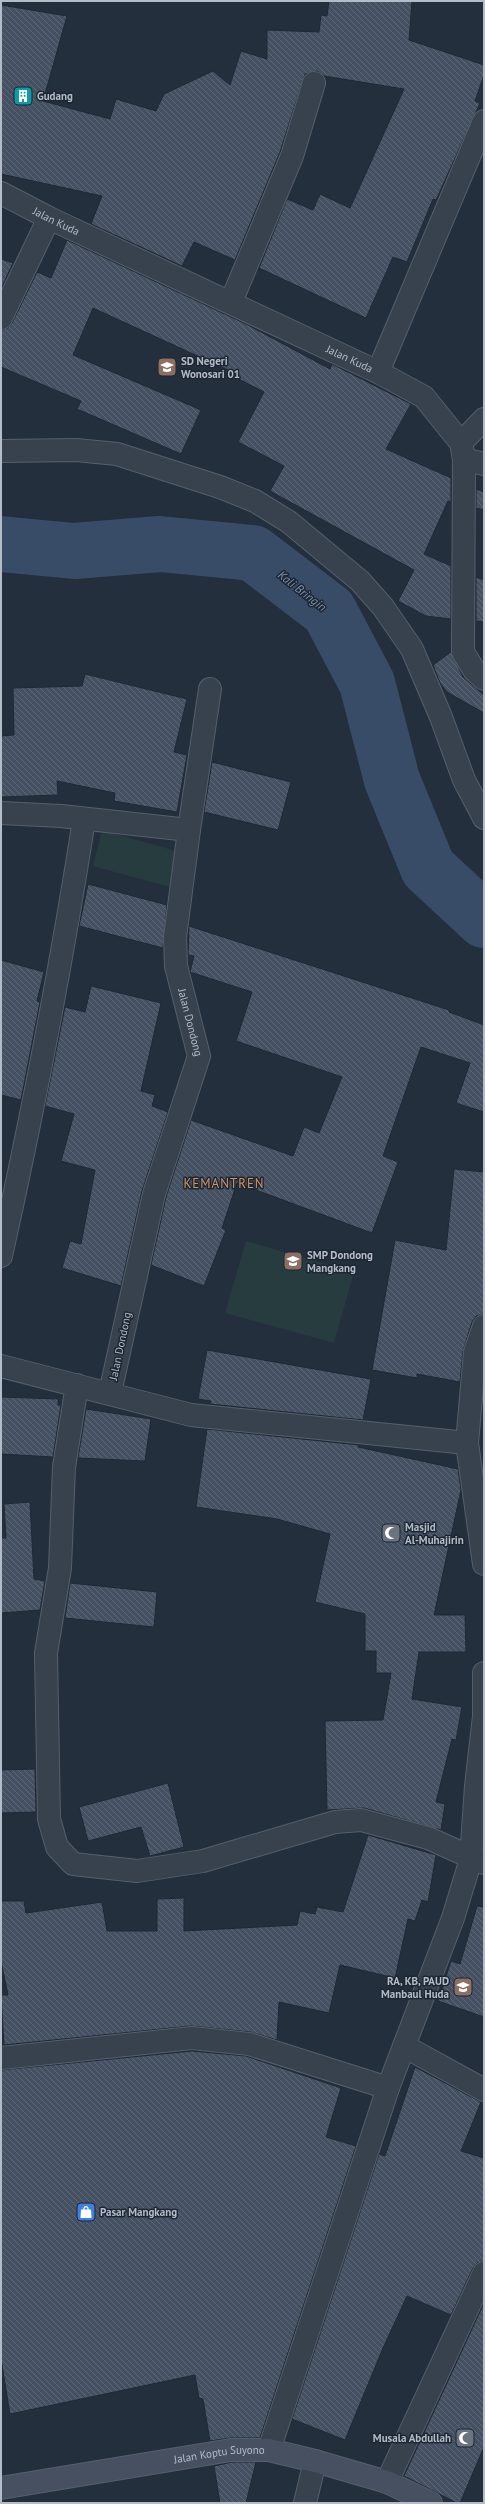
<svg xmlns="http://www.w3.org/2000/svg" width="485" height="2504" font-family="'PT Sans',sans-serif">
<defs>
<pattern id="building-back-hatch" width="6" height="6" patternUnits="userSpaceOnUse"><rect width="6" height="6" fill="#455162"/><path d="M-1 5l2 2M0 0l6 6M5-1l2 2" fill="none" stroke="#5d6877"/></pattern>
</defs>
<rect width="100%" height="100%" fill="#242f3e"/>
<path fill="#263c3f" d="M 102,830 L 183,853 L 173,888 L 93,866 Z
M 246,1241 L 354,1272 L 334,1343 L 225,1313 Z"/>
<g fill="none" stroke-linecap="round" stroke-linejoin="round">
<path stroke="#394c67" stroke-width="56" d="M 1,544 L 74,551 L 160,544 L 253,553 L 329,611 L 367,683 L 392,780 L 428,868 L 484,920"/>
</g>
<path fill="url(#building-back-hatch)" stroke="#1f2835" d="M 329,1 L 412,1 L 409,40 L 484,65 L 484,75 L 475,101 L 480,103 L 436,200 L 433,199 L 407,262 L 393,257 L 366,318 L 259,268 L 287,199 L 313,210 L 320,194 L 350,208 L 404,89 L 324,76 L 317,71 L 305,74 L 280,152 L 235,260 L 194,242 L 182,266 L 91,224 L 102,196 L 1,174 L 1,5 L 67,16 L 43,101 L 110,119 L 116,99 L 156,111 L 164,94 L 213,71 L 230,85 L 241,51 L 267,59 L 267,30 L 319,32 L 321,15 L 327,16 Z
M 67,240 L 246,324 L 330,369 L 332,364 L 411,404 L 386,449 L 451,478 L 451,502 L 448,501 L 424,554 L 451,566 L 451,619 L 426,616 L 398,601 L 414,570 L 270,491 L 284,466 L 238,442 L 264,392 L 227,373 L 228,370 L 93,308 L 73,355 L 201,410 L 181,454 L 77,409 L 81,401 L 1,367 L 1,330 L 8,328 L 12,323 L 37,272 L 51,278 Z
M 1,259 L 13,263 L 1,289 Z
M 476,489 L 484,492 L 484,510 L 476,508 Z
M 476,577 L 484,580 L 484,622 L 476,621 Z
M 451,652 L 463,677 L 484,695 L 484,713 L 447,692 L 440,683 L 433,665 Z
M 85,674 L 187,699 L 174,752 L 187,755 L 177,812 L 114,801 L 115,793 L 57,781 L 58,795 L 1,797 L 1,736 L 14,735 L 13,688 L 82,686 Z
M 212,762 L 291,782 L 278,830 L 204,812 Z
M 88,884 L 167,905 L 163,948 L 79,926 Z
M 189,926 L 449,1010 L 449,1012 L 484,1025 L 484,1112 L 456,1103 L 470,1063 L 421,1047 L 383,1156 L 398,1162 L 372,1233 L 237,1183 L 222,1228 L 226,1230 L 204,1286 L 151,1265 L 166,1197 L 191,1120 L 293,1156 L 304,1127 L 319,1133 L 342,1077 L 236,1041 L 252,992 L 190,972 L 194,956 L 188,955 Z
M 1,960 L 44,972 L 37,1001 L 40,1002 L 21,1100 L 1,1095 Z
M 91,986 L 161,1003 L 141,1091 L 155,1095 L 152,1106 L 168,1112 L 142,1191 L 121,1286 L 62,1268 L 70,1241 L 81,1244 L 95,1170 L 61,1161 L 74,1114 L 45,1106 L 65,1007 L 85,1012 Z
M 454,1169 L 484,1172 L 484,1314 L 476,1316 L 472,1322 L 463,1351 L 460,1382 L 417,1374 L 417,1378 L 372,1370 L 395,1240 L 446,1250 Z
M 207,1350 L 371,1379 L 363,1420 L 210,1404 L 211,1401 L 198,1399 Z
M 1,1397 L 58,1399 L 58,1405 L 61,1405 L 53,1457 L 1,1454 Z
M 86,1409 L 151,1419 L 145,1461 L 78,1458 Z
M 207,1429 L 359,1445 L 358,1447 L 458,1469 L 461,1490 L 434,1615 L 465,1615 L 466,1652 L 419,1652 L 412,1699 L 462,1707 L 456,1740 L 452,1739 L 436,1802 L 445,1804 L 441,1830 L 364,1808 L 327,1810 L 325,1721 L 383,1720 L 391,1673 L 376,1673 L 376,1651 L 365,1651 L 365,1614 L 315,1602 L 330,1534 L 277,1519 L 196,1507 Z
M 30,1502 L 34,1579 L 45,1581 L 40,1610 L 1,1613 L 1,1538 L 6,1538 L 4,1504 Z
M 70,1583 L 157,1592 L 154,1627 L 65,1618 Z
M 35,1769 L 36,1812 L 1,1813 L 1,1770 Z
M 168,1783 L 184,1847 L 150,1856 L 141,1827 L 88,1841 L 79,1807 Z
M 368,1835 L 436,1855 L 428,1902 L 422,1900 L 415,1921 L 408,1919 L 395,1978 L 340,1965 L 329,2013 L 279,2002 L 277,2040 L 250,2032 L 191,2026 L 4,2045 L 1,1995 L 8,1995 L 1,1961 L 1,1901 L 24,1901 L 26,1913 L 102,1902 L 107,1931 L 157,1931 L 157,1899 L 184,1898 L 184,1931 L 297,1925 L 300,1911 L 315,1914 L 317,1907 L 343,1912 Z
M 477,1906 L 484,1907 L 484,2017 L 438,2001 L 451,1961 L 460,1964 Z
M 192,2051 L 246,2056 L 341,2088 L 326,2137 L 356,2146 L 260,2438 L 231,2438 L 210,2441 L 203,2399 L 199,2398 L 195,2375 L 10,2414 L 1,2359 L 1,2070 Z
M 415,2067 L 481,2102 L 461,2151 L 484,2158 L 484,2261 L 477,2263 L 473,2268 L 451,2315 L 407,2296 L 383,2348 L 345,2440 L 292,2419 L 379,2154 L 385,2156 Z
M 484,2303 L 484,2447 L 460,2503 L 457,2503 L 404,2476 Z
M 232,2462 L 256,2462 L 246,2503 L 220,2503 L 214,2466 Z"/>
<g fill="none" stroke-linecap="round" stroke-linejoin="round">
<g stroke="#565f6c" stroke-width="24">
<g id="minor">
<path id="s1" d="M 1,193 L 49,218 L 378,372 L 424,397 L 461,443 L 464,459 L 463,652 L 474,670 L 484,679"/>
<path d="M 231,302 L 292,156 L 314,83"/>
<path d="M 1,318 L 49,218"/>
<path d="M 378,372 L 484,121"/>
<path d="M 461,443 L 484,419"/>
<path d="M 1,451 L 76,450 L 117,454 L 220,487 L 255,501 L 289,522 L 360,581 L 383,607 L 412,649 L 441,717 L 464,780 L 484,818"/>
<path d="M 464,459 L 484,464"/>
<path id="s2" d="M 1,813 L 61,816 L 189,830 L 175,937 L 176,966 L 199,1056 L 154,1194 L 110,1393"/>
<path d="M 189,830 L 210,689"/>
<path d="M 1,1256 C 33,1112 61,967 84,820"/>
<path d="M 484,1326 L 475,1352 L 467,1443 L 484,1564"/>
<path d="M 1,1366 L 191,1415 L 467,1443"/>
<path d="M 77,1385 L 64,1467 L 60,1568 L 46,1653 L 49,1819 L 57,1847 L 73,1864 L 137,1871 L 203,1861 L 335,1822 L 361,1820 L 428,1838 L 484,1863"/>
<path d="M 404,2046 L 484,2090"/>
<path d="M 1,2058 L 192,2038 L 249,2044 L 388,2088"/>
<path d="M 269,2450 L 388,2088 L 453,1918 L 471,1859 L 476,1786 L 484,1716 L 484,1673"/>
<path d="M 387,2482 L 484,2273"/>
<path d="M 305,2503 L 315,2461"/>
</g>
</g>
<g stroke="#565f6c" stroke-width="24">
<g id="secondary">
<path id="s3" d="M 1,2488 L 231,2450 L 269,2450 L 315,2461 L 387,2482 L 431,2503"/>
</g>
</g>
<use href="#minor" stroke="#38414e" stroke-width="22"/>
<use href="#secondary" stroke="#465061" stroke-width="22"/>
</g>
<defs>
<g id="building-square" transform="scale(1)"><rect x="-9" y="-9" width="18" height="18" rx="4" fill="#0f9aa8" stroke="#1d2633"/><path d="M-4-6H4V6H1V3H-1V6H-4ZM-2.5-4.3h1.7v1.8h-1.7ZM.8-4.3h1.7v1.8H.8ZM-2.5-1h1.7V.8h-1.7ZM.8-1h1.7V.8H.8Z" fill="#fff"/></g>
<g id="school-square" transform="scale(1)"><rect x="-9" y="-9" width="18" height="18" rx="4" fill="#8d6e63" stroke="#1d2633"/><path d="M0-5L7-2L0 1L-7-2ZM-4 1L0 2.5L4 1V4Q0 6-4 4Z" fill="#fff"/></g>
<g id="mosque-square" transform="scale(1)"><rect x="-9" y="-9" width="18" height="18" rx="4" fill="#6b7280" stroke="#1d2633"/><path d="M3.5-4.9A6 6 0 1 0 3.5 4.9A5 5 0 1 1 3.5-4.9Z" fill="#fff"/></g>
<g id="shop-square" transform="scale(1)"><rect x="-9" y="-9" width="18" height="18" rx="4" fill="#3f7fe0" stroke="#1d2633"/><path d="M-5-2.5h2.3a2.7 3.5 0 0 1 5.4 0H5L5.5 6h-11ZM-1.5-2.5h3a1.5 2.3 0 0 0-3 0Z" fill="#fff"/></g>
</defs>
<g fill-rule="evenodd">
<use href="#building-square" x="23" y="96"/>
<use href="#school-square" x="167" y="367"/>
<use href="#school-square" x="293" y="1261"/>
<use href="#mosque-square" x="391" y="1533"/>
<use href="#school-square" x="463" y="1987"/>
<use href="#shop-square" x="86" y="2212"/>
<use href="#mosque-square" x="465" y="2438"/>
</g>
<g text-anchor="middle" stroke-width="3" stroke-linejoin="round" paint-order="stroke">
<g font-size="11" font-weight="bold" fill="#b4bcc9" stroke="#1d2633" text-anchor="start">
<text x="37" y="100">Gudang</text>
<text x="181" y="365">SD Negeri<tspan x="181" dy="13">Wonosari 01</tspan></text>
<text x="307" y="1259">SMP Dondong<tspan x="307" dy="13">Mangkang</tspan></text>
<text x="405" y="1531">Masjid<tspan x="405" dy="13">Al-Muhajirin</tspan></text>
<text x="449" y="1985" text-anchor="end">RA, KB, PAUD<tspan x="449" dy="13">Manbaul Huda</tspan></text>
<text x="100" y="2216">Pasar Mangkang</text>
<text x="451" y="2442" text-anchor="end">Musala Abdullah</text>
</g>
<g font-size="11" fill="#b4bcc9" stroke="#1d2633">
<text dy="4" stroke="none"><textPath href="#s1" startOffset="62">Jalan Kuda</textPath></text>
<text dy="4" stroke="none"><textPath href="#s1" startOffset="386">Jalan Kuda</textPath></text>
<text dy="4" stroke="none"><textPath href="#s2" startOffset="384">Jalan Dondong</textPath></text>
<text transform="translate(120 1346) rotate(-78)" y="4">Jalan Dondong</text>
<text dy="4" stroke="none"><textPath href="#s3" startOffset="221">Jalan Koptu Suyono</textPath></text>
</g>
<g font-size="12" font-style="italic" fill="#7c92b1" stroke="#1d2633">
<text transform="translate(302 591) rotate(38)" y="4">Kali Bringin</text>
</g>
<g font-size="13" letter-spacing="1" fill="#d59563" stroke="#1d2633">
<text x="224" y="1188">KEMANTREN</text>
</g>
</g>
<rect width="485" height="2504" fill="none" stroke="#b4bcc9" stroke-width="4"/>
</svg>
